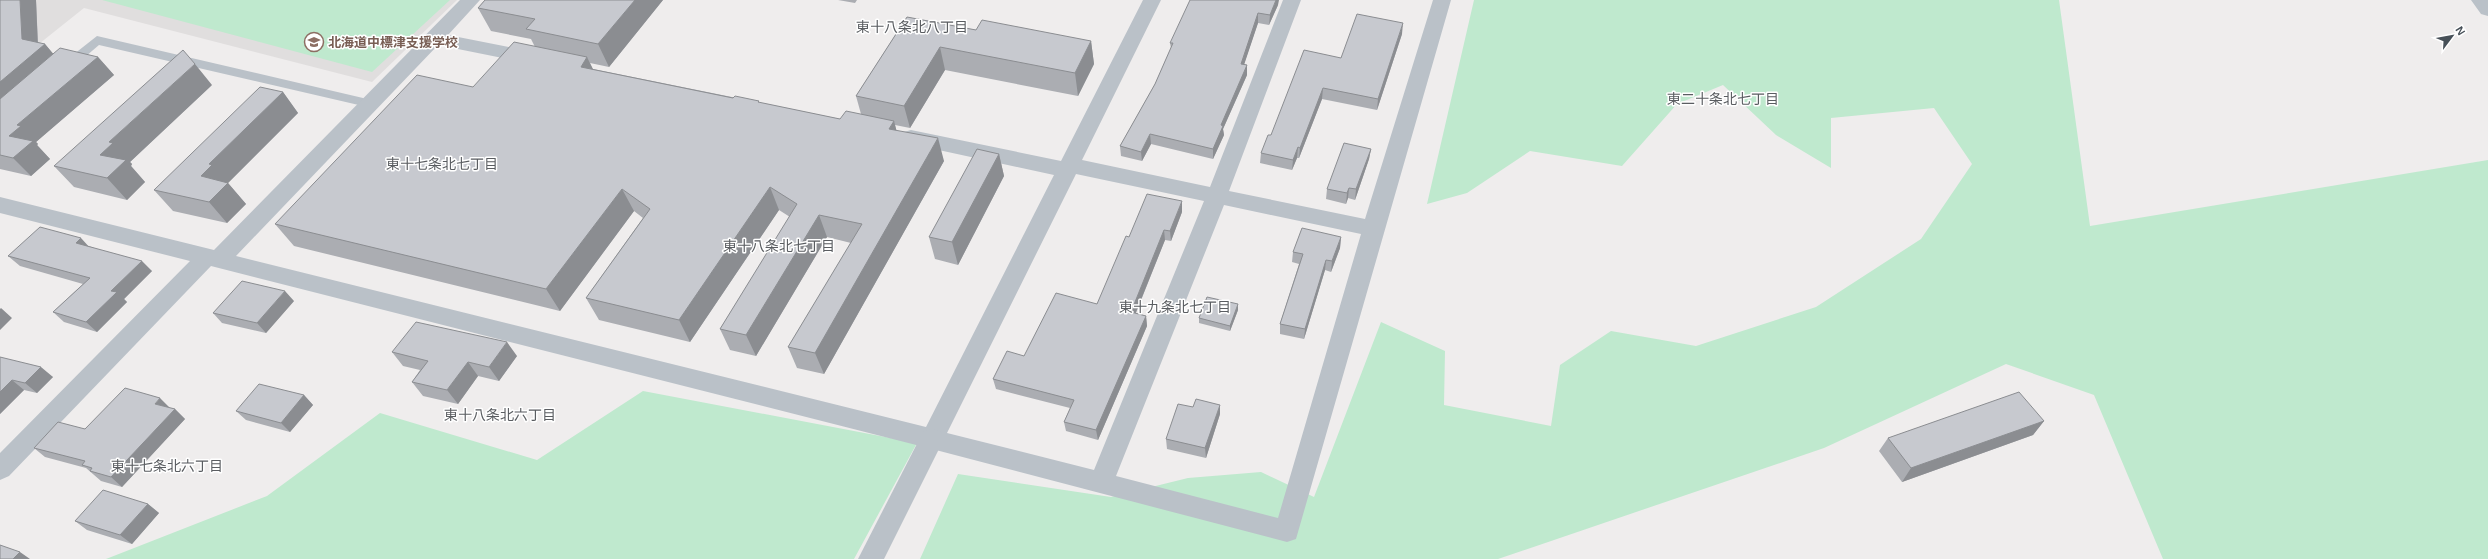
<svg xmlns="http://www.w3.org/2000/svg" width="2488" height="559" font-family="Helvetica,'Noto Sans JP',sans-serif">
<rect width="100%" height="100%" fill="#efeded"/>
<path fill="#e0dede" d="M 0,0 L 457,0 L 372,82 L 84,8 L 0,75 Z"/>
<path fill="#bfe9ce" d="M 102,0 L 450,0 L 372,72 Z
M 1474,0 L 2059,0 L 2090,226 L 2488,160 L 2488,559 L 2163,559 L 2094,395 L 2006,364 L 1824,448 L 1498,559 L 920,559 L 958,474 L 1111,497 L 1188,478 L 1261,472 L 1314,497 L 1381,322 L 1445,351 L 1444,405 L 1551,426 L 1560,365 L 1611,331 L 1696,346 L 1816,307 L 1921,239 L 1972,164 L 1934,108 L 1831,118 L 1831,168 L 1776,135 L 1723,85 L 1677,104 L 1622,166 L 1530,151 L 1467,193 L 1427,204 Z
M 643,391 L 917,443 L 854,559 L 106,559 L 267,496 L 380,413 L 537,460 Z"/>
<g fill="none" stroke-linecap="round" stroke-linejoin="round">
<path fill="#bac1c8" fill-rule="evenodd" d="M 97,36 L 363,98 L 369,102 L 363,106 L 99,45 L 72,68 L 64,68 L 62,65 L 64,62 Z"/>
<path fill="#bac1c8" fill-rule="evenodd" d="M 460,0 L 480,0 L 448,35 L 540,53 L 543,58 L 540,63 L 533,64 L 438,45 L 236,256 L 926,427 L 1054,175 L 911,144 L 904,142 L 901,137 L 904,132 L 911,130 L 1061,161 L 1143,0 L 1161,0 L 1082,160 L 1210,187 L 1283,0 L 1301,0 L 1229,191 L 1365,219 L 1433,0 L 1451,0 L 1296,539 L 1287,542 L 932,449 L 211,266 L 9,476 L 0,480 L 0,453 L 190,261 L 0,213 L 0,197 L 214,250 ZM 1076,174 L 1204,201 L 1094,470 L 947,433 ZM 1224,205 L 1361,234 L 1278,518 L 1116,476 Z
M 2471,0 L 2488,0 L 2488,16 L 2481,14 Z"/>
<path fill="#bac1c8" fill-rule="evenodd" d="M 932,429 L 941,432 L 944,439 L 884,559 L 858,559 L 923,432 Z"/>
</g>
<path fill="#abadb2" d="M 0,0 L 36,0 L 38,43 L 45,44 L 53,54 L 98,57 L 114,75 L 36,142 L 38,144 L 37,145 L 50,159 L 31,176 L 0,169 Z
M 485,0 L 663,0 L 609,67 L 590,63 L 593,69 L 840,119 L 861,114 L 856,96 L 907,17 L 976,30 L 1091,41 L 1094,64 L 1078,96 L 945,70 L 910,128 L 895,125 L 896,130 L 944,161 L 824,374 L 797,368 L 788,347 L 851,243 L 827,237 L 756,356 L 730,350 L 720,329 L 790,217 L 779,210 L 690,342 L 599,320 L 586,298 L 643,218 L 634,211 L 560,311 L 294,246 L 275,224 L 535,47 L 531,39 L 491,31 L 478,8 Z
M 838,0 L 857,0 L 855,3 Z
M 1278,5 L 1269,25 L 1258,23 L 1244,64 L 1247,65 L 1247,75 L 1223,129 L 1224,135 L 1213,159 L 1151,144 L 1142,161 L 1121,156 L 1120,146 L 1155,84 L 1171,48 L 1170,43 Z
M 1402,34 L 1377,110 L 1322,99 L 1299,158 L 1297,158 L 1292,170 L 1260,163 L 1261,153 L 1271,135 L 1341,58 Z
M 212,85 L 130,162 L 132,164 L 131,166 L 145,182 L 127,200 L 74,187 L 54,166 Z
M 283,92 L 298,113 L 228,183 L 246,204 L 227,223 L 173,211 L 154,190 Z
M 1371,149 L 1369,159 L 1355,200 L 1348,198 L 1346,204 L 1326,199 L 1327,189 Z
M 999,154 L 1004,176 L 958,265 L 935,259 L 929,237 Z
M 1182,212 L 1171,241 L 1165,240 L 1136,313 L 1146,316 L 1147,326 L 1098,440 L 1066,431 L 1064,422 L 1070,408 L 996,389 L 993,379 L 1024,356 L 1097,304 L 1129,237 Z
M 1341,237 L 1340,248 L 1331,272 L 1325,270 L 1304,339 L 1280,334 L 1280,324 L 1299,264 L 1292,262 L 1293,252 Z
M 89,246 L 152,271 L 124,299 L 127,302 L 97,332 L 64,322 L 53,312 L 83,284 L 20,266 L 8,256 Z
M 294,301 L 266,333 L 222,323 L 213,313 Z
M 1238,310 L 1230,331 L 1199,323 L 1199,318 Z
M 392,352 L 517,356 L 499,381 L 478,376 L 458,404 L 423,396 L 412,382 L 420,370 L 403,366 Z
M 0,357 L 53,377 L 37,393 L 24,390 L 0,414 Z
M 304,395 L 313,405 L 290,432 L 246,420 L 236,411 Z
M 170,408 L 175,409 L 185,419 L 122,487 L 101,481 L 86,468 L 45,457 L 34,448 L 85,429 Z
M 1220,414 L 1206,458 L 1167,449 L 1166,439 Z
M 2044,421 L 2033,435 L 1902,482 L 1879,451 L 1888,438 Z
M 148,504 L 159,513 L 132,544 L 87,530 L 75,521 Z"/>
<path fill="#8b8d91" d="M 20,0 L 36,0 L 38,50 L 45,44 L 61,63 L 0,115 L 0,82 L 22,39 Z
M 635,0 L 663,0 L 609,67 L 598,44 Z
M 1276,0 L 1279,0 L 1278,5 L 1269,25 L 1270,15 Z
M 1258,13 L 1258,23 L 1241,74 L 1241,64 Z
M 1403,23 L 1402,34 L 1377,110 L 1378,99 Z
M 1091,41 L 1094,64 L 1078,96 L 1075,73 Z
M 940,47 L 945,70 L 910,128 L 904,106 Z
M 98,57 L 114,75 L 36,142 L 38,144 L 37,145 L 50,159 L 31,176 L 13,158 L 9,136 L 17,125 Z
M 587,57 L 598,80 L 581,67 Z
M 195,64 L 212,85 L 130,162 L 132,164 L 131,166 L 145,182 L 127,200 L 107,178 L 100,155 L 109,142 Z
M 1247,65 L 1247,75 L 1223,129 L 1224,135 L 1213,159 L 1213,149 L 1221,125 Z
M 1323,88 L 1322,99 L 1299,158 L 1300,148 Z
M 283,92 L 298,113 L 228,183 L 246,204 L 227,223 L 209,202 L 201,176 L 209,164 Z
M 894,121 L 900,144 L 889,129 Z
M 1150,134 L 1151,144 L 1142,161 L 1141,152 Z
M 938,138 L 944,161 L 824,374 L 815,353 Z
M 1298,147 L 1297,158 L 1292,170 L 1293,160 Z
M 1371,149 L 1369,159 L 1355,200 L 1356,189 Z
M 999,154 L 1004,176 L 958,265 L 952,242 Z
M 770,187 L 779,210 L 690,342 L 679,320 Z
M 1349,188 L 1348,198 L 1346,204 L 1347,193 Z
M 622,189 L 634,211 L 560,311 L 546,289 Z
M 1182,201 L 1182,212 L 1171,241 L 1170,231 Z
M 819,215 L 827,237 L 756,356 L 746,335 Z
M 1164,230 L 1165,240 L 1132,322 L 1131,312 Z
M 1341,237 L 1340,248 L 1331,272 L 1332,261 Z
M 81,238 L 91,249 L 76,243 Z
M 1326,260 L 1325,270 L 1304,339 L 1305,329 Z
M 142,261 L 152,271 L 124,299 L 127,302 L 97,332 L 86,322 L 111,291 Z
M 285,291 L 294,301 L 266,333 L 257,323 Z
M 1238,304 L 1238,310 L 1230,331 L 1230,326 Z
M 1,308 L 12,318 L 0,330 L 0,309 Z
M 1146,316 L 1147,326 L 1098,440 L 1096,430 Z
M 507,342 L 517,356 L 499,381 L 489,367 Z
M 468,362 L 478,376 L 458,404 L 447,390 Z
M 41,367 L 53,377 L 37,393 L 25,383 Z
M 12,380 L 24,390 L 0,414 L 0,392 Z
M 304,395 L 313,405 L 290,432 L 281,423 Z
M 160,398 L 170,408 L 155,404 Z
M 1220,405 L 1220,414 L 1206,458 L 1205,448 Z
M 175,409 L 185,419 L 122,487 L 111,477 Z
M 2044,421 L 2033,435 L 1902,482 L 1911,468 Z
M 148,504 L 159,513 L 132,544 L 120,535 Z
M 20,552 L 30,559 L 13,559 Z"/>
<path fill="#c7c9cf" stroke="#8b8d91" d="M 0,0 L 20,0 L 22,39 L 45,44 L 0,82 Z
M 485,0 L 635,0 L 598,44 L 526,29 L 535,19 L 478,8 Z
M 1190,0 L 1276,0 L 1270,15 L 1258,13 L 1241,64 L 1247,65 L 1221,125 L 1223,126 L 1213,149 L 1150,134 L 1141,152 L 1120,146 L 1155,84 L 1173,43 L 1170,43 Z
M 1357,14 L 1403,23 L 1378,99 L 1323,88 L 1300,148 L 1298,147 L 1293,160 L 1261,153 L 1268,135 L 1271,135 L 1304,50 L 1341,58 Z
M 907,17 L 976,30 L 982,20 L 1091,41 L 1075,73 L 940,47 L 904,106 L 856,96 Z
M 514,42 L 587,57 L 581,67 L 733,98 L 735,96 L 759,101 L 758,102 L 840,119 L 846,111 L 894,121 L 889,129 L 938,138 L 815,353 L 788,347 L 862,224 L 819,215 L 746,335 L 720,329 L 797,204 L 770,187 L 679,320 L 586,298 L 650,209 L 622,189 L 546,289 L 275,224 L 417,75 L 473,87 Z
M 60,48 L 98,57 L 17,125 L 21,126 L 9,136 L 33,141 L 13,158 L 0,155 L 0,99 Z
M 183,50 L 195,64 L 109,142 L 113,143 L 100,155 L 126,160 L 107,178 L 54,166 Z
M 260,87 L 283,92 L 209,164 L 212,165 L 201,176 L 228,183 L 209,202 L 154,190 Z
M 1344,143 L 1371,149 L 1356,189 L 1349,188 L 1347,193 L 1327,189 Z
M 977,149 L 999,154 L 952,242 L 929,237 Z
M 1147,194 L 1182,201 L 1170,231 L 1164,230 L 1131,312 L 1146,316 L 1096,430 L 1064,422 L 1074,400 L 993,379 L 1007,351 L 1024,356 L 1056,293 L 1097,304 L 1126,236 L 1129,237 Z
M 40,227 L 81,238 L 76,243 L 142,261 L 111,291 L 117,292 L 86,322 L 53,312 L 90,278 L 8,256 Z
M 1302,228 L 1341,237 L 1332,261 L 1326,260 L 1305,329 L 1280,324 L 1303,254 L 1293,252 Z
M 242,281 L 285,291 L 257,323 L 213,313 Z
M 1207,297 L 1238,304 L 1230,326 L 1199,318 Z
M 416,322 L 507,342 L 489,367 L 468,362 L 447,390 L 412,382 L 428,361 L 392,352 Z
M 0,357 L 41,367 L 25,383 L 12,380 L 0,392 Z
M 259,384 L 304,395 L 281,423 L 236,411 Z
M 125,388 L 160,398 L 155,404 L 175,409 L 111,477 L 90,471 L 92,468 L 82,465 L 85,461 L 34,448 L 58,422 L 85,429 Z
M 2019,392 L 2044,421 L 1911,468 L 1888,438 Z
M 1196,399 L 1220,405 L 1205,448 L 1166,439 L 1178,404 L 1193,407 Z
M 103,490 L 148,504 L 120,535 L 75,521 Z
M 0,545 L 20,552 L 13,559 L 0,559 Z"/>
<defs>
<g id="school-ring" transform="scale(1)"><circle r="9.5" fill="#fff" stroke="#8d6e63" stroke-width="1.5"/><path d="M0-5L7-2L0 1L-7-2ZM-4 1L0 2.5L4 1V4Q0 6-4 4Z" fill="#8d6e63"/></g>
</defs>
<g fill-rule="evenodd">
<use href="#school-ring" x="314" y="42"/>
</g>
<g text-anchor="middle" stroke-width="3" stroke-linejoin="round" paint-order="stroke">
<g font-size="13" font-weight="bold" fill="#785e54" stroke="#fff" text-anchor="start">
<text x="328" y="47">北海道中標津支援学校</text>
</g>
<g font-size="14" fill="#5a5d61" stroke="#fff">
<text x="912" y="32">東十八条北八丁目</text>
<text x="1723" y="104">東二十条北七丁目</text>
<text x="442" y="169">東十七条北七丁目</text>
<text x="779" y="251">東十八条北七丁目</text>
<text x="1175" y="312">東十九条北七丁目</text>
<text x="500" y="420">東十八条北六丁目</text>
<text x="167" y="471">東十七条北六丁目</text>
</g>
</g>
<g transform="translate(2452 36) rotate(58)" stroke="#ffffff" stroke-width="3" paint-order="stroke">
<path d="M0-3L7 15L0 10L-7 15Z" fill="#475058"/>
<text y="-6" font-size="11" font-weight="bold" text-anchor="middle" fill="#475058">N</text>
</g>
</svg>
